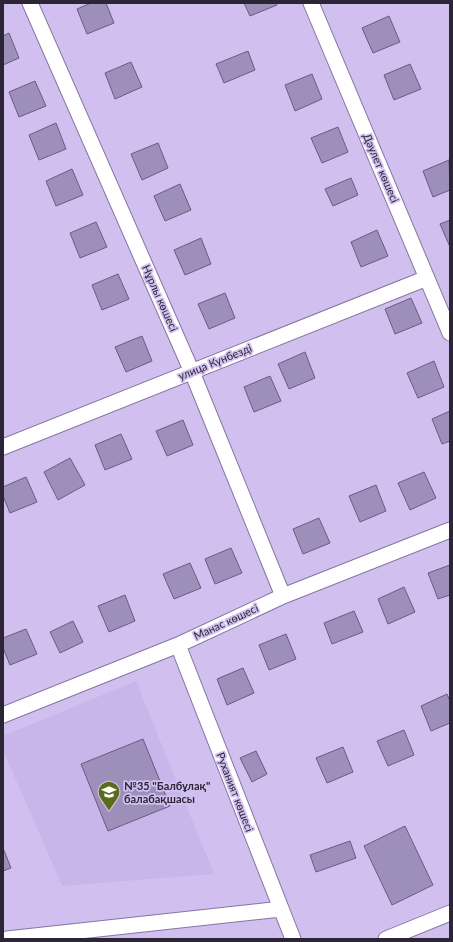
<svg xmlns="http://www.w3.org/2000/svg" width="453" height="942" font-family="Lato,sans-serif">
<rect width="100%" height="100%" fill="#d1c0ef"/>
<path fill="#c8b5ea" d="M 136,681 L 214,874 L 62,886 L 3,750 L 3,736 Z"/>
<path fill="#9e8eba" stroke="#6a5a83" d="M 91,3 L 106,3 L 114,23 L 87,34 L 77,9 Z
M 244,3 L 276,3 L 277,5 L 250,16 Z
M 389,16 L 400,42 L 373,53 L 362,28 Z
M 9,33 L 19,58 L 3,65 L 3,36 Z
M 248,51 L 255,70 L 224,83 L 216,64 Z
M 131,62 L 142,87 L 115,99 L 105,73 Z
M 410,64 L 421,89 L 394,100 L 384,75 Z
M 312,74 L 322,99 L 295,111 L 285,85 Z
M 35,81 L 46,106 L 19,117 L 9,92 Z
M 56,123 L 66,149 L 39,160 L 29,135 Z
M 338,127 L 348,152 L 322,163 L 311,138 Z
M 158,143 L 168,168 L 142,180 L 131,154 Z
M 449,160 L 450,190 L 433,197 L 423,171 Z
M 72,169 L 83,195 L 56,206 L 46,181 Z
M 351,178 L 358,195 L 333,206 L 325,189 Z
M 180,184 L 191,210 L 165,221 L 154,196 Z
M 450,220 L 450,247 L 440,224 Z
M 96,222 L 107,247 L 80,258 L 70,233 Z
M 377,230 L 388,256 L 361,267 L 351,242 Z
M 201,238 L 211,264 L 185,275 L 174,250 Z
M 118,274 L 129,299 L 102,310 L 92,285 Z
M 225,293 L 235,318 L 209,329 L 198,304 Z
M 411,298 L 422,323 L 395,334 L 385,309 Z
M 142,336 L 152,361 L 126,372 L 115,347 Z
M 305,352 L 315,378 L 289,389 L 278,364 Z
M 434,361 L 444,387 L 418,398 L 407,373 Z
M 270,376 L 281,401 L 254,412 L 244,387 Z
M 450,411 L 450,441 L 442,444 L 432,419 Z
M 183,420 L 193,445 L 167,456 L 156,431 Z
M 121,434 L 132,459 L 105,470 L 95,445 Z
M 70,458 L 85,485 L 58,500 L 44,472 Z
M 424,472 L 436,498 L 410,510 L 398,483 Z
M 26,477 L 37,502 L 10,513 L 3,496 L 3,487 Z
M 376,485 L 386,511 L 360,522 L 349,496 Z
M 319,518 L 330,543 L 303,554 L 293,529 Z
M 231,548 L 242,573 L 215,584 L 205,559 Z
M 190,563 L 201,588 L 174,599 L 163,574 Z
M 450,565 L 450,595 L 438,599 L 428,573 Z
M 404,587 L 415,612 L 388,624 L 378,599 Z
M 125,595 L 135,621 L 109,632 L 98,606 Z
M 354,611 L 363,632 L 332,644 L 324,623 Z
M 73,621 L 83,642 L 60,653 L 50,632 Z
M 26,629 L 37,654 L 10,665 L 3,648 L 3,638 Z
M 286,634 L 296,659 L 269,670 L 259,645 Z
M 243,668 L 254,693 L 227,705 L 217,679 Z
M 447,694 L 450,701 L 450,723 L 431,731 L 421,706 Z
M 404,730 L 414,755 L 388,766 L 377,741 Z
M 143,739 L 170,806 L 108,831 L 81,764 Z
M 343,747 L 353,772 L 327,783 L 316,758 Z
M 256,751 L 267,774 L 252,782 L 240,758 Z
M 405,826 L 433,885 L 392,905 L 364,846 Z
M 350,841 L 356,858 L 316,872 L 310,855 Z
M 3,848 L 11,868 L 3,871 Z"/>
<g fill="none" stroke-linecap="round" stroke-linejoin="round">
<g stroke="#8575a0" stroke-width="17">
<path id="minor" d="M 30,3 L 192,372 L 283,596
M 311,3 L 450,333
M 3,447 L 427,278
M 178,645 L 293,939
M 3,715 L 178,645 L 283,596 L 450,530
M 7,939 L 281,909
M 386,939 L 450,913"/>
</g>
<use href="#minor" stroke="#fff" stroke-width="15"/>
</g>
<defs>
<g id="school-pin" transform="scale(1.15)"><path d="M0 17L-7.5 6A9.5 9.5 0 1 1 7.5 6Z" fill="#5a6c18" stroke="#d1c0ef"/><path d="M0-5L7-2L0 1L-7-2ZM-4 1L0 2.5L4 1V4Q0 6-4 4Z" fill="#fff"/></g>
</defs>
<g fill-rule="evenodd">
<use href="#school-pin" x="109" y="792"/>
</g>
<g text-anchor="middle" stroke-width="3.5" stroke-linejoin="round" paint-order="stroke">
<g font-size="11" fill="#2b2536" stroke="#d1c0ef">
<text transform="translate(381 168) rotate(67)" y="4">Дәулет көшесі</text>
<text transform="translate(160 298) rotate(66)" y="4">Нұрлы көшесі</text>
<text transform="translate(215 362) rotate(-22)" y="4">улица Күнбезді</text>
<text transform="translate(226 622) rotate(-25)" y="4">Манас көшесі</text>
<text transform="translate(235 792) rotate(69)" y="4">Руханият көшесі</text>
</g>
<g font-size="11" font-weight="bold" fill="#2b2536" stroke="#d1c0ef" text-anchor="start">
<text x="124" y="790">№35 "Балбұлақ"<tspan x="124" dy="13">балабақшасы</tspan></text>
</g>
</g>
<rect width="453" height="942" fill="none" stroke="#2b2536" stroke-width="8"/>
</svg>
